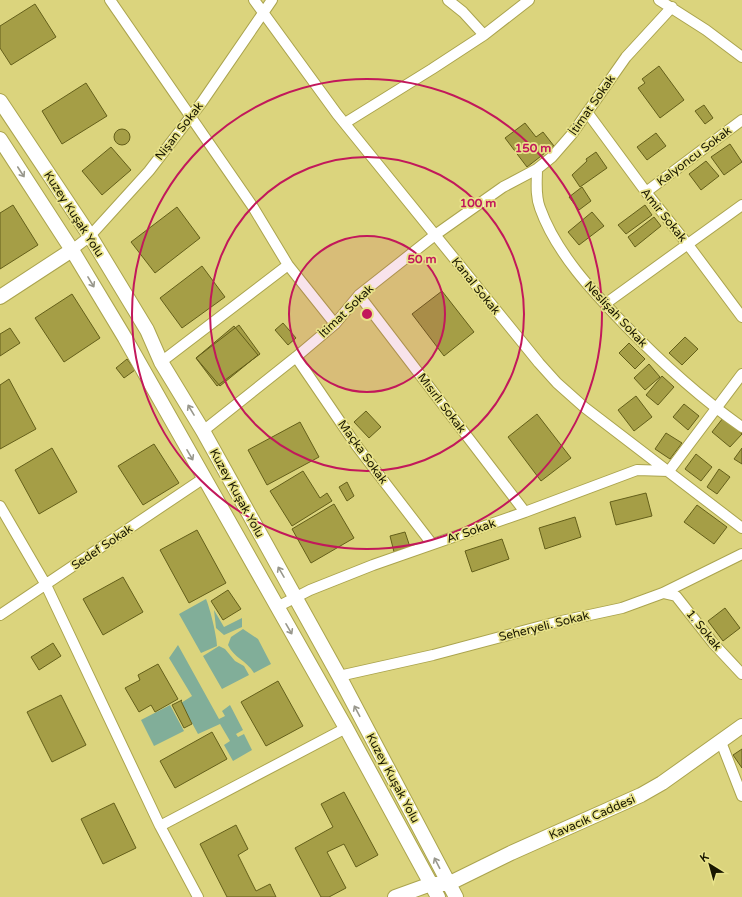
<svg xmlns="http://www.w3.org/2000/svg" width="742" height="897" font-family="'Varela Round',sans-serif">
<rect width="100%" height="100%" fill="#dbd47d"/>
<path fill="#81ae99" d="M 206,599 C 210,608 217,637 217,646 L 201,653 L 179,614 Z
M 214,610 L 224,627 L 242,618 L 242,627 L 224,635 L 216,628 Z
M 243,629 L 258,639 L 271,664 L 254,673 C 246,660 234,658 228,645 L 231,637 Z
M 178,645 L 219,719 L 225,716 L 222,711 L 230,705 L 243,730 L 236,734 L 238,737 L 244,734 L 252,750 L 233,761 L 224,745 L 230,741 L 220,724 L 198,734 L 181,703 L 192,696 L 169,658 Z
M 219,646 L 225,649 L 235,661 L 244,666 L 249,675 L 222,689 L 203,656 Z
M 170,705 L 184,731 L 154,746 L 141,720 Z"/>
<path fill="#a59e46" stroke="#645f1a" d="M 35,4 L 56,37 L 11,65 L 0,48 L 0,26 Z
M 659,66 L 684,100 L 660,118 L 638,88 L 645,83 L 642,79 Z
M 86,83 L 107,116 L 62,144 L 42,111 Z
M 704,105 L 713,118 L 705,124 L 695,111 Z
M 525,123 L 536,137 L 543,132 L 554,146 L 527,167 L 505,138 Z
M114 137a8 8 0 1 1 16 0a8 8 0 1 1-16 0Z
M 656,133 L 666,146 L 647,160 L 637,147 Z
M 730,144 L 742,162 L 724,175 L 711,157 Z
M 111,147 L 131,170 L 102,195 L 82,171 Z
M 596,152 L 607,168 L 580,187 L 572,175 L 587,161 L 586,159 Z
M 706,161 L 719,176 L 701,190 L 689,174 Z
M 582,187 L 591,201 L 579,210 L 569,197 Z
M 13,205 L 38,245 L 0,269 L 0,213 Z
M 645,205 L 652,215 L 626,234 L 618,225 Z
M 177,207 L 200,238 L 155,273 L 131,242 Z
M 592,212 L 604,226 L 579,245 L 568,232 Z
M 654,217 L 661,226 L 635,247 L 628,237 Z
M 202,266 L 225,297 L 182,328 L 160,298 Z
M 442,291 L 474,332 L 444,356 L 412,314 Z
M 72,294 L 100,338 L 64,362 L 35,318 Z
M 283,323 L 296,338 L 288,345 L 275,330 Z
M 239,325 L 260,354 L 217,386 L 196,358 Z
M 234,326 L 258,355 L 220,386 L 196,358 Z
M 10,328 L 20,343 L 0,356 L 0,334 Z
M 685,337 L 698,349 L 682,365 L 669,353 Z
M 629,343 L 645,359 L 635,369 L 619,353 Z
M 127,359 L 135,370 L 124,378 L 116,368 Z
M 649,364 L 660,377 L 645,390 L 634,378 Z
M 662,376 L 674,387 L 658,405 L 646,395 Z
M 9,379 L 36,429 L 0,449 L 0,385 Z
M 636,396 L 652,417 L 634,431 L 618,410 Z
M 684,404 L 699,416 L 688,430 L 673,417 Z
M 366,411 L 381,427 L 369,438 L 354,422 Z
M 537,414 L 571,458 L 541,481 L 508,437 Z
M 723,418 L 742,434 L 730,447 L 712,432 Z
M 300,422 L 319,457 L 267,485 L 248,450 Z
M 666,433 L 682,443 L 670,459 L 655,449 Z
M 154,444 L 179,483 L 143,505 L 118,466 Z
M 52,448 L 77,492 L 39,514 L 15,470 Z
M 742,448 L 742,464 L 734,459 Z
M 696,454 L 712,467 L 701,481 L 685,469 Z
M 719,469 L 730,477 L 717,494 L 707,487 Z
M 303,471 L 320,498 L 327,493 L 332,501 L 292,526 L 270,491 Z
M 347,482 L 354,496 L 347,501 L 339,487 Z
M 646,493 L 652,516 L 616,525 L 610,502 Z
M 334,504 L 354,538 L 311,563 L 292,529 Z
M 697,505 L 727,527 L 714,544 L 684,522 Z
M 575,517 L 581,537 L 545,549 L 539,528 Z
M 197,530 L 226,583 L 189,603 L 160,550 Z
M 405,532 L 410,547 L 394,552 L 390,536 Z
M 502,539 L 509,559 L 472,572 L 465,551 Z
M 123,577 L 143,612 L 103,635 L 83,599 Z
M 228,590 L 241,609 L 223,620 L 211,601 Z
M 725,608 L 740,628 L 723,641 L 708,621 Z
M 53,643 L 61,656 L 39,670 L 31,657 Z
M 158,664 L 178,699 L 155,712 L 151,705 L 139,712 L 125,688 L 140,680 L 138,675 Z
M 278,681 L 303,726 L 266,746 L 241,702 Z
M 61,695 L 86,745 L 52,762 L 27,712 Z
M 182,700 L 181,701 L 192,724 L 184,728 L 172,705 Z
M 212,732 L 227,759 L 175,788 L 160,761 Z
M 742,749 L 742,768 L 733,755 Z
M 344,792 L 378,855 L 356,867 L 344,844 L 327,852 L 346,888 L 329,897 L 321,897 L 295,848 L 333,827 L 321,804 Z
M 114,803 L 136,848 L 103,864 L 81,819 Z
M 236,825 L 248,849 L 238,855 L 256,891 L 270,884 L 276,897 L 227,897 L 200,844 Z"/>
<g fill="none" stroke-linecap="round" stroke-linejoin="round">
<g stroke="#aba44e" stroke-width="12">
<path id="street" d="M 110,0 L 253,207 L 288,265 L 335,324
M 254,0 L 337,114 L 539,363 L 557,383 L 584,407 L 742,528
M 448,0 L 463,12 L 484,35
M 659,0 L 706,30 L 742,57
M 587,112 L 646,192 L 689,246 L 742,317
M 345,123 L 432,69 L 484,35 L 529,0
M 537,169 C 537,181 535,195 540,208 C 556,253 593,292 625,325 C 662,363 699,397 742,427
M 646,192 L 742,120
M 72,250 L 90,236 L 149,171 L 202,102 L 272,0
M 359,295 L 525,512
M 605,304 L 742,205
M 296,357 L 356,445 L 432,544
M 161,362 L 288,265
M 203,431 L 296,357 L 335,324 L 359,295 L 435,235 L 503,187 L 537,169 L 552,157 L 572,134 L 626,57 L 672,7
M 0,506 L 46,585 L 160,826 L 198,897
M 663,593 L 676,596 L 713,643 L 742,674
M 277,607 L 310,590 L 373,565 L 525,512 L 637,470 L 669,471 L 742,374
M 0,615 L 204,478
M 339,676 L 433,655 L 557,622 L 622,608 L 663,593 L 742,554
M 721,742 L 742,796
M 160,826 L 346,728"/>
</g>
<g stroke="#aba44e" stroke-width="16">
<path id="secondary" d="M 0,101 L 90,236 L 147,330 L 161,362 L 203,431 L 339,676 L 456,897
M 0,139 L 72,250 L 125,338 L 346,728 L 438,897
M 0,297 L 72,250
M 395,897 L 431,884 L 448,884 L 511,853 L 641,795 L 662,783 L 742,726"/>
</g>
<use href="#street" stroke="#fff" stroke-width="10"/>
<use href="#secondary" stroke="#fff" stroke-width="14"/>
</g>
<defs><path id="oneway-shaft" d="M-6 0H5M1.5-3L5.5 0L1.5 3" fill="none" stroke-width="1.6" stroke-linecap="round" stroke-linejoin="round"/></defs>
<g stroke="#98978c">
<use href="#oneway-shaft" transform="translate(21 172) rotate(57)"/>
<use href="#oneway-shaft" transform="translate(91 282) rotate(59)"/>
<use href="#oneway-shaft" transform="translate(191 410) rotate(-121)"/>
<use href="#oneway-shaft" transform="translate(190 455) rotate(60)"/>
<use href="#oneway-shaft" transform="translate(281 572) rotate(-120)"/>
<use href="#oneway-shaft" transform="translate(289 629) rotate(60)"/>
<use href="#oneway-shaft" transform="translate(357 711) rotate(-118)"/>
<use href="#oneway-shaft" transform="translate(437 863) rotate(-117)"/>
</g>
<circle cx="367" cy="314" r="78" fill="#c2185b" fill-opacity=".12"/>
<g fill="none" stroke="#c2185b" stroke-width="2">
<circle cx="367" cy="314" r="78"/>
<circle cx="367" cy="314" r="157"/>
<circle cx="367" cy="314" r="235"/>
</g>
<g text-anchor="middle" stroke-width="3.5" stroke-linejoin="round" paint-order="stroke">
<g font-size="12" fill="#191700" stroke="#e8e28a">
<text transform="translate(592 105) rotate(-55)" y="4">İtimat Sokak</text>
<text transform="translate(179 131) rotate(-52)" y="4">Nişan Sokak</text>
<text transform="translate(694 156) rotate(-37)" y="4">Kalyoncu Sokak</text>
<text transform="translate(74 214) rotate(57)" y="4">Kuzey Kuşak Yolu</text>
<text transform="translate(664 215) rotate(51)" y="4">Amir Sokak</text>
<text transform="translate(476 286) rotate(51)" y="4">Kanal Sokak</text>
<text transform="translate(346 311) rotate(-44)" y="4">İtimat Sokak</text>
<text transform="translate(616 314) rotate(47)" y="4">Neslişah Sokak</text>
<text transform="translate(442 403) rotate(53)" y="4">Mısırlı Sokak</text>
<text transform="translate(363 452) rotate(54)" y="4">Maçka Sokak</text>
<text transform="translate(237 493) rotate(61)" y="4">Kuzey Kuşak Yolu</text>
<text transform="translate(471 531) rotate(-19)" y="4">Ar Sokak</text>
<text transform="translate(102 547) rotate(-34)" y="4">Sedef Sokak</text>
<text transform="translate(544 626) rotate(-14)" y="4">Seheryeli. Sokak</text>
<text transform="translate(704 630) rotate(51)" y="4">1. Sokak</text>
<text transform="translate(393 778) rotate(62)" y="4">Kuzey Kuşak Yolu</text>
<text transform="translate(592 817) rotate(-24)" y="4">Kavacık Caddesi</text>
</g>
</g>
<circle cx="367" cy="314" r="6" fill="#c2185b" stroke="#e8e28a" stroke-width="2"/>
<g font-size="12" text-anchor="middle" font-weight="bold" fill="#c2185b" stroke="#e8e28a" stroke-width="3.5" stroke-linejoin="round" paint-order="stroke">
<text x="533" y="152">150 m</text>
<text x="478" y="207">100 m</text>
<text x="422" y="263">50 m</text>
</g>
<g transform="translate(710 865) rotate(323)" stroke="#e8e28a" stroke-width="3" paint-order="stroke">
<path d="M0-3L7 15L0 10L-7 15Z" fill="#191700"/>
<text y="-6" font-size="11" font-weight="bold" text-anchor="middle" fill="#191700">K</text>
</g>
</svg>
